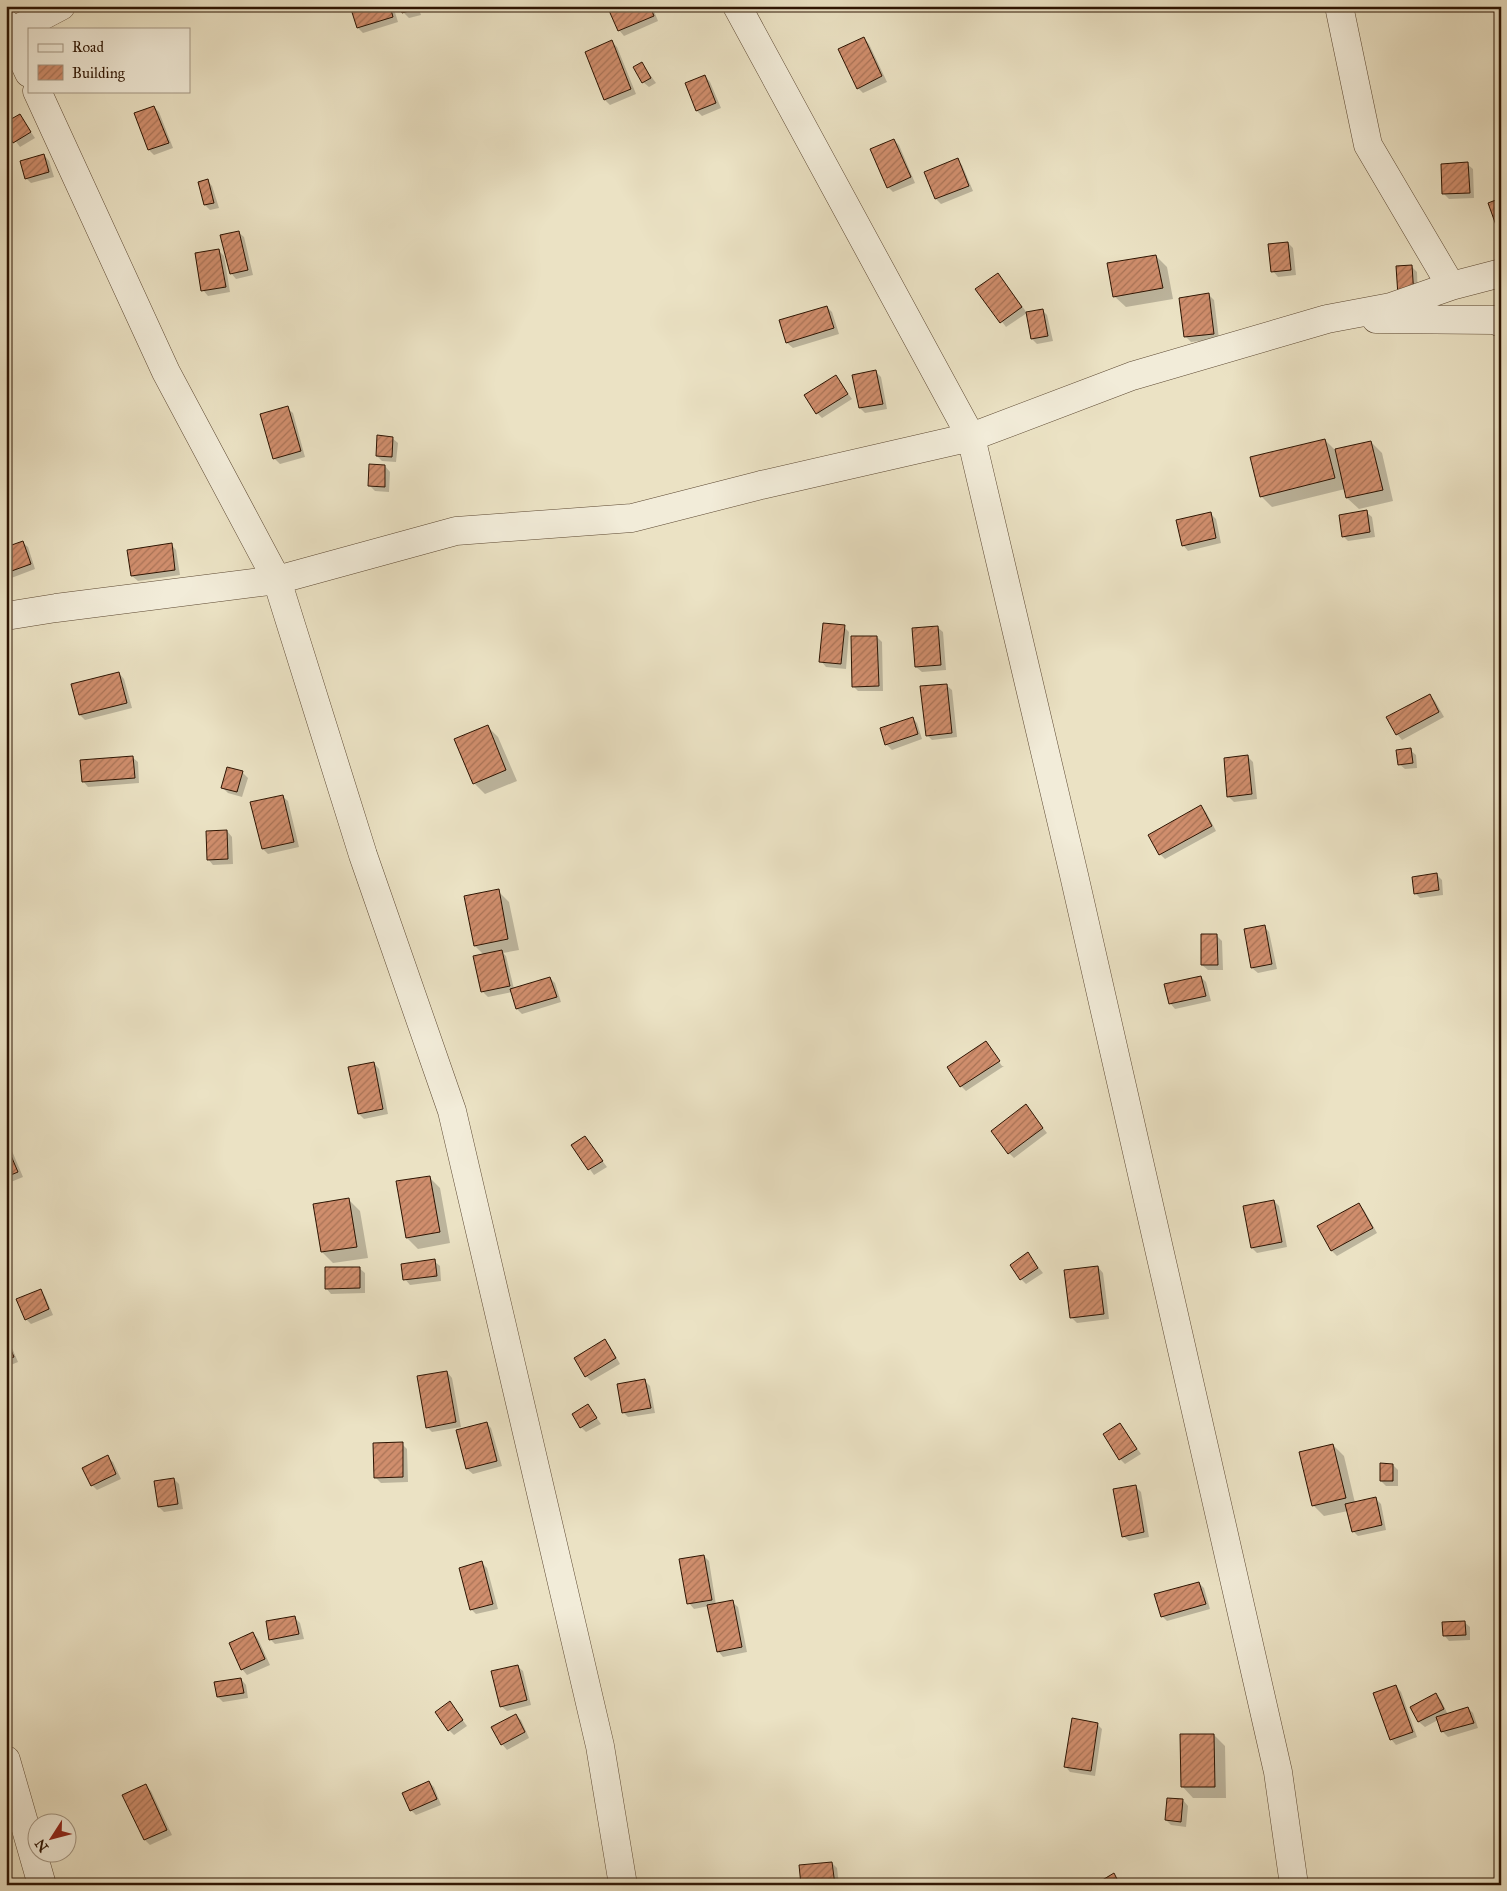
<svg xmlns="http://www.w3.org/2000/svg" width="1507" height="1891" font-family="'IM FELL Great Primer',serif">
<defs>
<pattern id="building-hatch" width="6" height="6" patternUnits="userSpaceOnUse" patternTransform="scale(1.25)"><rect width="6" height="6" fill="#d08e6d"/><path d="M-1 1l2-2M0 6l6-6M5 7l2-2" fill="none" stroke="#a97357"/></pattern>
</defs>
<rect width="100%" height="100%" fill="#ebe2c4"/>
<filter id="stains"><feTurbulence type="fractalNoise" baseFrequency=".004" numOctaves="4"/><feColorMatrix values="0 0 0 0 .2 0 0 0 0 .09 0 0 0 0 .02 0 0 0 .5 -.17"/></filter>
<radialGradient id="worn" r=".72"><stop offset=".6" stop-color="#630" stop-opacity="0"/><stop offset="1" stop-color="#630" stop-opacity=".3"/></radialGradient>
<path fill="#0003" d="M 352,6 L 393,6 L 398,22 L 363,33 L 358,28 Z
M 402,6 L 418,6 L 421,15 L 409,18 L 403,12 Z
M 608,6 L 652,6 L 658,21 L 624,36 L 619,30 Z
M 864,38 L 869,44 L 887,82 L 863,93 L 858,88 Z
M 612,42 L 617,47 L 636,94 L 610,105 L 605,100 Z
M 642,64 L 656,83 L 649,87 L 643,82 Z
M 705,76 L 710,82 L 721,108 L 702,116 L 697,111 L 687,84 Z
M 6,103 L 11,107 L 10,121 L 20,116 L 35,138 L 20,147 L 6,128 Z
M 154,107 L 159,112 L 173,148 L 154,155 L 149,150 L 135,114 Z
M 894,140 L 899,145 L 915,183 L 893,192 L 888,187 Z
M 44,155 L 49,161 L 54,177 L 31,183 L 26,178 Z
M 957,160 L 962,165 L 973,191 L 941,204 L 936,199 Z
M 1467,164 L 1473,169 L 1474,198 L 1449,199 L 1444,194 Z
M 207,180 L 212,186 L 219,208 L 210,210 L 205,205 Z
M 238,232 L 244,237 L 253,275 L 236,279 L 231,273 Z
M 1288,243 L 1293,248 L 1296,275 L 1278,277 L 1273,271 Z
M 219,251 L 224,256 L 230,292 L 208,296 L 203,290 Z
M 1156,256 L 1167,267 L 1173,299 L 1126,307 L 1114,296 Z
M 1397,267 L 1412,267 L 1417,272 L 1418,300 Z
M 1003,280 L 1027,313 L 1006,327 L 977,289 Z
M 1209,295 L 1214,300 L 1219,339 L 1191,342 L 1186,337 L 1181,299 Z
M 827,307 L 832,312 L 839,334 L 793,348 L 787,343 L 780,321 Z
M 1042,310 L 1047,315 L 1053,341 L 1037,344 L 1032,339 Z
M 876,372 L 881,377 L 887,409 L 865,413 L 860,408 L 854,376 Z
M 836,377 L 852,399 L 822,418 L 817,413 Z
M 287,408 L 293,413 L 305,457 L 280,464 L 274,458 Z
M 392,438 L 398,443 L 396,462 L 382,461 L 377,456 Z
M 1325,440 L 1335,450 L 1371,442 L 1382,453 L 1393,501 L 1359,509 L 1347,498 L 1345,489 L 1272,507 L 1261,496 Z
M 385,466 L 390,472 L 389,492 L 375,491 L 370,486 Z
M 1366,512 L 1372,517 L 1375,537 L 1348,541 L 1343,536 Z
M 1211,514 L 1216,519 L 1221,543 L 1188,551 L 1183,545 Z
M 22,542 L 28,547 L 35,569 L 6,580 L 6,548 Z
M 171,544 L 176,550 L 180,575 L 138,581 L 132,576 Z
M 844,627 L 849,632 L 846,669 L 826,667 L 821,661 Z
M 937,627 L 943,632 L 946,670 L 922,672 L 916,667 Z
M 877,637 L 882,642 L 883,691 L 858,691 L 853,686 Z
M 119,673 L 124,679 L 132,708 L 85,720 L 80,715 Z
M 946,685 L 952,690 L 957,737 L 932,740 L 927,735 Z
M 1430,696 L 1435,701 L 1444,717 L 1402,740 L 1397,734 Z
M 912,718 L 917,723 L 922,739 L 892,750 L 886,744 Z
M 487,726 L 498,737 L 517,781 L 485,794 L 474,783 Z
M 1410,750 L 1416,755 L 1417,768 L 1405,769 L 1399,764 Z
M 132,757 L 138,762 L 139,783 L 88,787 L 83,781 Z
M 1248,757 L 1253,762 L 1257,799 L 1234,802 L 1229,797 Z
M 242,772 L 248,778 L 242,797 L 228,793 L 223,788 Z
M 282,796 L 288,801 L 299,847 L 268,854 L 263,849 Z
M 1201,807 L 1206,812 L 1216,831 L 1165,859 L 1160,854 Z
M 227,831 L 232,837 L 233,864 L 213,865 L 208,859 Z
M 1436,874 L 1442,880 L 1443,895 L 1420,898 L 1415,893 Z
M 498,891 L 509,902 L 519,950 L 503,953 L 506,956 L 514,989 L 550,978 L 555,983 L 561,1002 L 522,1014 L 517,1009 L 512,992 L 488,997 L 482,991 L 484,955 L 475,946 Z
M 1264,926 L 1269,932 L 1277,969 L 1258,973 L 1252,968 L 1245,930 Z
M 1216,935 L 1222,941 L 1223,970 L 1208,970 L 1202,965 Z
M 1201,977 L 1206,982 L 1211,1001 L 1175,1009 L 1170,1003 Z
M 986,1043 L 1002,1066 L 1004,1066 L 966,1091 L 961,1086 Z
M 374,1063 L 379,1069 L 388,1114 L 364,1119 L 359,1114 Z
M 1026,1106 L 1047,1133 L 1014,1158 L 1009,1153 Z
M 585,1138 L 607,1167 L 594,1175 L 573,1146 Z
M 6,1146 L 12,1151 L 23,1177 L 6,1184 Z
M 429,1177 L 440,1188 L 450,1243 L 418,1249 L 407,1238 L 397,1182 Z
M 349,1200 L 360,1211 L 368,1258 L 333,1263 L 322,1252 Z
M 1274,1201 L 1279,1206 L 1287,1247 L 1257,1253 L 1252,1248 Z
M 1359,1204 L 1364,1210 L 1377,1233 L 1337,1256 L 1332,1251 L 1318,1227 Z
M 1028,1254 L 1043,1273 L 1026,1284 L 1021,1279 Z
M 434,1261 L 440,1266 L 441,1281 L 410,1285 L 405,1279 Z
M 1098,1267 L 1103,1273 L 1109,1319 L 1077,1323 L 1071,1317 Z
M 359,1268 L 365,1273 L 365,1293 L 331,1294 L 326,1288 Z
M 40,1291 L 45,1296 L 53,1315 L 31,1324 L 26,1319 Z
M 6,1334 L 18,1362 L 6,1367 Z
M 605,1341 L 610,1346 L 620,1364 L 591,1381 L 586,1376 Z
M 447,1372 L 452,1378 L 461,1427 L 432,1432 L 427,1427 Z
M 645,1381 L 650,1386 L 655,1413 L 628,1417 L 623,1412 Z
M 588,1406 L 601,1424 L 586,1432 L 581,1427 Z
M 486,1423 L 491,1428 L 502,1466 L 473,1474 L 467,1469 L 457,1431 Z
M 1120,1424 L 1141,1454 L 1125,1464 L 1120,1459 Z
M 402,1444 L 407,1449 L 408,1482 L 381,1483 L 375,1477 Z
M 1333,1445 L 1344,1456 L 1355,1503 L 1376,1499 L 1381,1504 L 1386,1530 L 1358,1536 L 1353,1531 L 1348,1511 L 1324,1516 L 1313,1505 Z
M 107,1457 L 113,1462 L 121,1479 L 97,1490 L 92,1485 Z
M 1393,1465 L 1398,1470 L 1398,1486 L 1386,1486 L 1381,1481 Z
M 174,1479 L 179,1484 L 183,1509 L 164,1512 L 159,1507 Z
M 1135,1486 L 1141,1492 L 1149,1537 L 1129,1541 L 1123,1536 Z
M 704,1556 L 709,1561 L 716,1605 L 732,1602 L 738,1607 L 747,1652 L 723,1657 L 718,1651 L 709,1606 L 694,1609 L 689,1603 Z
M 482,1563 L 487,1568 L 498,1609 L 476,1614 L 471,1609 Z
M 1199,1583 L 1204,1588 L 1210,1609 L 1167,1621 L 1162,1616 Z
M 295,1618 L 300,1623 L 304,1639 L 275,1644 L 270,1639 Z
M 1464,1622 L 1470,1627 L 1470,1640 L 1449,1641 L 1444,1635 Z
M 253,1633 L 258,1639 L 270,1665 L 247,1675 L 242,1669 Z
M 517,1666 L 523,1671 L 531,1705 L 507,1711 L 501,1706 Z
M 241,1679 L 246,1685 L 248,1698 L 223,1702 L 218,1697 Z
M 1396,1686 L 1401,1692 L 1417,1737 L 1396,1745 L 1391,1739 Z
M 1436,1695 L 1441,1700 L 1448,1715 L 1468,1708 L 1473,1713 L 1478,1728 L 1448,1737 L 1443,1732 L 1438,1720 L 1425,1727 L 1419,1722 L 1412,1707 Z
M 450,1703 L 467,1726 L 454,1735 L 449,1730 Z
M 515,1715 L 521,1720 L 529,1738 L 507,1750 L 502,1744 Z
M 1097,1724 L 1102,1729 L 1095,1776 L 1070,1772 L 1065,1766 Z
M 1214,1735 L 1225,1746 L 1226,1798 L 1193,1798 L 1182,1786 Z
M 429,1782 L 434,1787 L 441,1805 L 416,1815 L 411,1810 Z
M 146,1786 L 151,1791 L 172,1835 L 150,1845 L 145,1840 Z
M 1183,1800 L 1188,1806 L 1186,1827 L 1171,1825 L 1166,1820 Z
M 832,1863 L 837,1868 L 839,1885 L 802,1885 Z"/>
<path fill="url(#building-hatch)" stroke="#2d1402" d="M 350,6 L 390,6 L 393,17 L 357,28 Z
M 400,6 L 415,6 L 416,9 L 402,13 Z
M 607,6 L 650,6 L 654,16 L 618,31 Z
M 864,37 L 882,76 L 857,89 L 838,49 Z
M 612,40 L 631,89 L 604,100 L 585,52 Z
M 642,62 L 651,78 L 642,83 L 633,67 Z
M 705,75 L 716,103 L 696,111 L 685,83 Z
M 154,106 L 169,143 L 148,150 L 134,113 Z
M 20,114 L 31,132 L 13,143 L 6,130 L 6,122 Z
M 894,139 L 911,177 L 887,188 L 870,149 Z
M 44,154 L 49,172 L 25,179 L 20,161 Z
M 958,158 L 969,186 L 935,199 L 924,172 Z
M 1468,162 L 1470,193 L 1442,194 L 1441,164 Z
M 208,179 L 214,203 L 204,205 L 198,182 Z
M 1501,198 L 1501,227 L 1497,228 L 1488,203 Z
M 239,231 L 248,270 L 230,274 L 220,235 Z
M 1288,242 L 1291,270 L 1271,272 L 1268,244 Z
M 219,249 L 226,287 L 201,291 L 195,253 Z
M 1156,255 L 1163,288 L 1113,297 L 1107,263 Z
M 1412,265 L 1414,296 L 1398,296 L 1396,266 Z
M 998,273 L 1022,307 L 1000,323 L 975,289 Z
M 1209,293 L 1214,334 L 1184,337 L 1179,298 Z
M 827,306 L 834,328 L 786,343 L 779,320 Z
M 1043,309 L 1048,336 L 1031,339 L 1026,312 Z
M 876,370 L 883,404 L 859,408 L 852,375 Z
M 836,375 L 848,394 L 816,414 L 804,395 Z
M 288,406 L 301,451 L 273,459 L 260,414 Z
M 377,435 L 393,437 L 392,457 L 376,456 Z
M 1325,439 L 1335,478 L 1260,497 L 1250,457 Z
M 1371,441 L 1383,490 L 1346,498 L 1335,449 Z
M 369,464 L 385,465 L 385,487 L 368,486 Z
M 1367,510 L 1370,532 L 1342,537 L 1339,515 Z
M 1211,512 L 1216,538 L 1182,546 L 1176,520 Z
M 23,541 L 31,564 L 6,573 L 6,547 Z
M 172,543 L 175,570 L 131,576 L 127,550 Z
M 823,623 L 845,625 L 841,664 L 819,662 Z
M 938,626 L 941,665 L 915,667 L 912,628 Z
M 851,636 L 877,636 L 879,686 L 852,687 Z
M 119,672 L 127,703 L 79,715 L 71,684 Z
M 947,684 L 952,733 L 926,736 L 920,686 Z
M 1430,694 L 1439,712 L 1396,735 L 1386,717 Z
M 913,717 L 918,734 L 885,745 L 880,728 Z
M 488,725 L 506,770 L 473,784 L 454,739 Z
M 1411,748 L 1413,763 L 1398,765 L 1396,750 Z
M 1248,755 L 1252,794 L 1227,797 L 1224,758 Z
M 133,756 L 135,778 L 82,782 L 80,760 Z
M 227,767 L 243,771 L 237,792 L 221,788 Z
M 283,795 L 294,842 L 262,849 L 250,802 Z
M 1201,805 L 1212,826 L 1159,855 L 1148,835 Z
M 227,830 L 228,859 L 207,860 L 206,831 Z
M 1437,873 L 1439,890 L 1414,894 L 1412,877 Z
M 499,889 L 508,939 L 474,946 L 464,896 Z
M 1265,925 L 1272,964 L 1251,968 L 1244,929 Z
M 1201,934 L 1217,934 L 1218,965 L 1201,965 Z
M 502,950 L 510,986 L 481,992 L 473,956 Z
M 1201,976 L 1206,996 L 1169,1004 L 1164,984 Z
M 550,977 L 557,997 L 516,1009 L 510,989 Z
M 986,1041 L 1000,1061 L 960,1087 L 947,1067 Z
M 374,1062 L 383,1109 L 358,1114 L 348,1067 Z
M 1026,1104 L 1043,1128 L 1008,1154 L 991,1131 Z
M 585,1136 L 603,1161 L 588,1170 L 571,1145 Z
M 6,1144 L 18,1172 L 6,1177 Z
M 430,1176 L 440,1232 L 406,1238 L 396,1181 Z
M 349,1198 L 357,1247 L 321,1252 L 313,1204 Z
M 1274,1200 L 1282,1242 L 1251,1248 L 1243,1206 Z
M 1359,1203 L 1373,1228 L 1331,1251 L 1317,1226 Z
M 1028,1252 L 1038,1268 L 1020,1280 L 1010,1265 Z
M 435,1259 L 437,1276 L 403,1280 L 401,1264 Z
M 1098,1266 L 1104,1314 L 1070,1318 L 1064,1270 Z
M 325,1267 L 360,1267 L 360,1288 L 325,1289 Z
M 41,1289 L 49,1309 L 25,1320 L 16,1299 Z
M 6,1339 L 14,1357 L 6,1360 Z
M 605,1339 L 616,1358 L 585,1377 L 574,1358 Z
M 447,1371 L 456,1422 L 426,1428 L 417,1376 Z
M 645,1379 L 651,1408 L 622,1413 L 617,1384 Z
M 588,1404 L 597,1418 L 580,1428 L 572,1414 Z
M 487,1422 L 497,1461 L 466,1469 L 456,1430 Z
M 1120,1423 L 1137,1449 L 1119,1460 L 1103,1434 Z
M 403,1442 L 403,1477 L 374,1478 L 373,1443 Z
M 1333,1444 L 1346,1498 L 1312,1506 L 1299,1452 Z
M 108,1455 L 116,1474 L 91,1486 L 82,1468 Z
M 1380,1463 L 1393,1464 L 1393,1481 L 1380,1481 Z
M 174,1478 L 178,1504 L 158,1507 L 154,1481 Z
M 1136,1485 L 1144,1532 L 1122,1537 L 1113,1489 Z
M 1376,1497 L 1382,1525 L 1352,1532 L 1345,1504 Z
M 704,1555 L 712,1600 L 687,1604 L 679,1559 Z
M 482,1561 L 493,1604 L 470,1610 L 459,1568 Z
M 1199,1582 L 1206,1604 L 1161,1617 L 1154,1594 Z
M 733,1600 L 742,1647 L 717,1652 L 707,1605 Z
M 295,1616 L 299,1634 L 269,1640 L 266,1621 Z
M 1465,1621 L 1466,1635 L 1443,1636 L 1442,1622 Z
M 253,1632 L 265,1659 L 241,1670 L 229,1643 Z
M 518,1665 L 527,1700 L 500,1707 L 491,1671 Z
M 241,1678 L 244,1693 L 217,1697 L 214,1682 Z
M 1396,1685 L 1413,1732 L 1390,1740 L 1373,1693 Z
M 1436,1693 L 1444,1709 L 1418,1722 L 1410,1707 Z
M 450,1701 L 463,1720 L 448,1731 L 435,1712 Z
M 1468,1707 L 1474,1723 L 1441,1732 L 1436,1717 Z
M 516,1714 L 525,1732 L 501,1745 L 491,1727 Z
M 1072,1718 L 1098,1723 L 1091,1771 L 1064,1767 Z
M 1180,1734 L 1214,1734 L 1215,1787 L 1181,1787 Z
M 429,1781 L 437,1799 L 410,1811 L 402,1793 Z
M 146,1784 L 167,1830 L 144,1840 L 122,1795 Z
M 1167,1798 L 1183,1799 L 1181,1822 L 1165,1820 Z
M 832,1862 L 835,1885 L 801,1885 L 799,1865 Z
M 1114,1873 L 1120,1885 L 1094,1885 Z"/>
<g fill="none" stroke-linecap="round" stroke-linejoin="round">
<g stroke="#5c4832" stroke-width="29">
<path id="minor" d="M 737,6 L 971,437 L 1074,875 L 1278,1772 L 1294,1885
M 1339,6 L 1368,145 L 1451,286
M 6,24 L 29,73
M 6,35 L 61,6
M 37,91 L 166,372 L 277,580 L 363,855 L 452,1111 L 600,1746 L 623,1885
M 1376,319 L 1494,320 L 1501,323
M 6,616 L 56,608 L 277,580 L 456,531 L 632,518 L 761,485 L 971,437 L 1132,376 L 1327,319 L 1391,307 L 1451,286 L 1501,273
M 6,1760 L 42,1885"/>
</g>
<use href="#minor" stroke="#f2ecd9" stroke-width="28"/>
</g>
<rect width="1507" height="1891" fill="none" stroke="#ebe2c4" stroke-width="25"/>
<rect x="8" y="8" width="1492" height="1876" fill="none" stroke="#2d1402" stroke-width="2.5"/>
<rect x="12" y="12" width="1482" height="1866" fill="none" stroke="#2d1402"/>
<rect x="28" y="28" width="162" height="65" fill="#f2ecd9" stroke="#a39683"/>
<rect x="38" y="44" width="25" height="8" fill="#f2ecd9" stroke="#a39683"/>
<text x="72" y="52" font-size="15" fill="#2d1402">Road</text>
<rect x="38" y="65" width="25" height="15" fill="url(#building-hatch)" stroke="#a39683"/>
<text x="72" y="78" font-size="15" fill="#2d1402">Building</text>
<g transform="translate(52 1838) rotate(234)"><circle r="24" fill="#f2ecd9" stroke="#a39683"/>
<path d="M0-4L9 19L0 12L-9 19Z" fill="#8f2418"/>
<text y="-8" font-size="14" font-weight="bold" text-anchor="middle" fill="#2d1402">N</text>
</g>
<rect width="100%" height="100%" filter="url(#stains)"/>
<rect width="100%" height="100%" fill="url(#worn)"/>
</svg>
